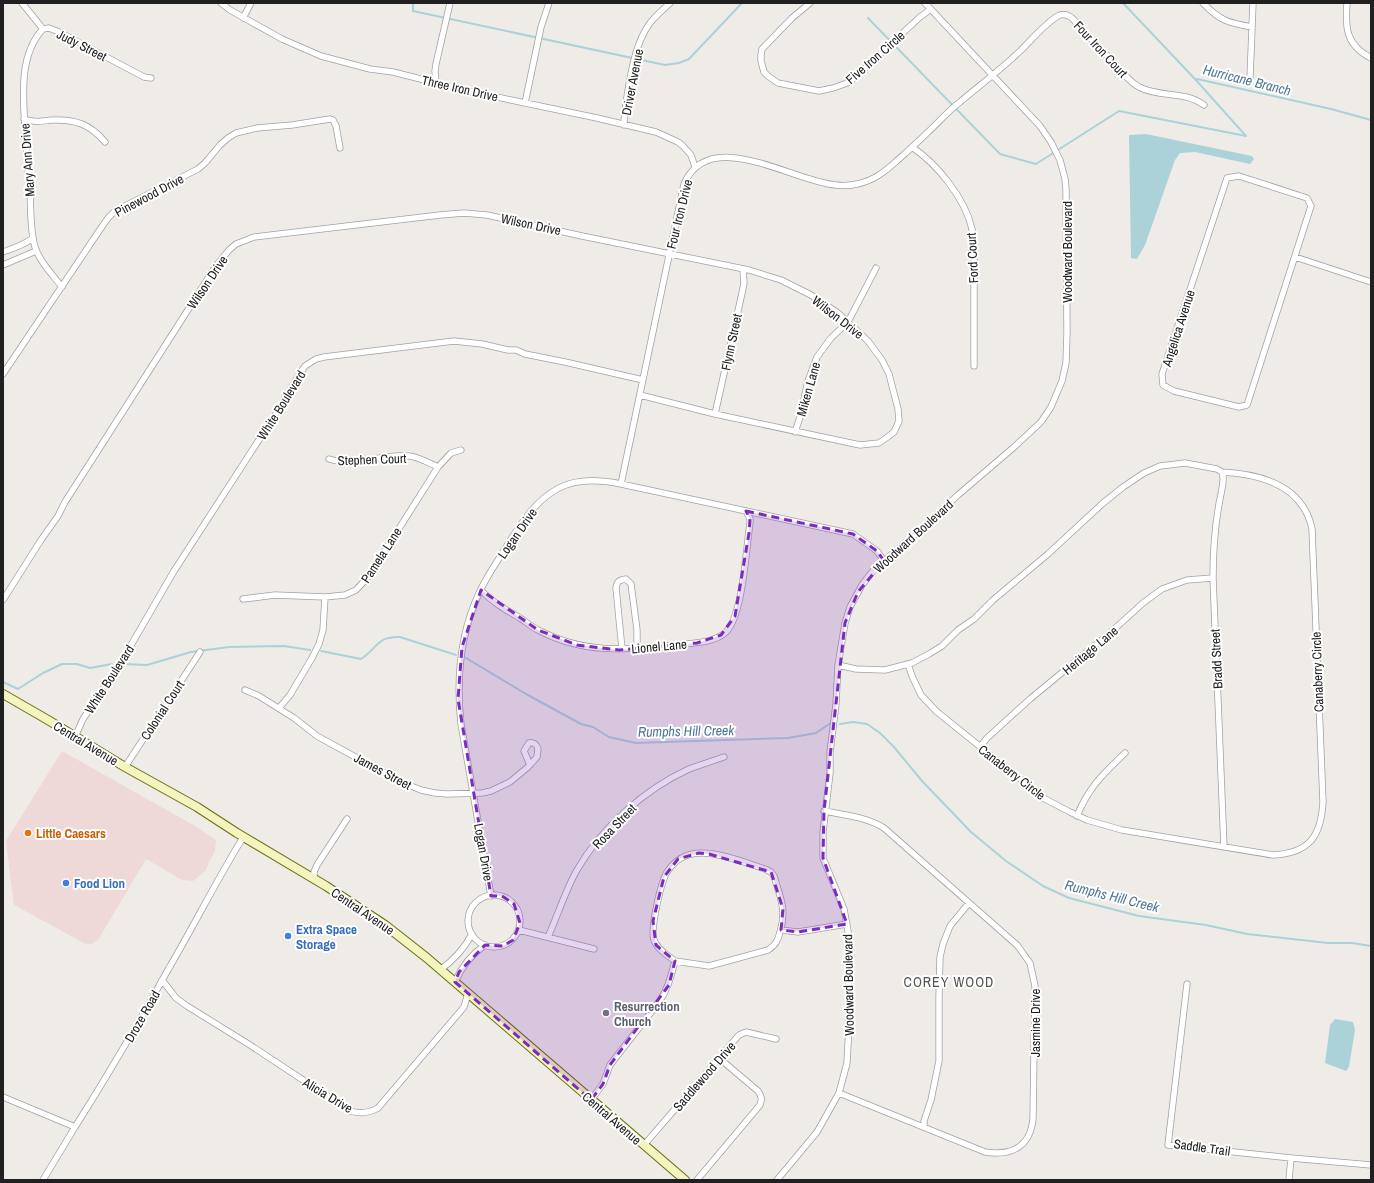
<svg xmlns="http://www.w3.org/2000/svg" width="1374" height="1183" font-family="'Archivo Narrow',sans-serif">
<rect width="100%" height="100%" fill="#efece7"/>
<path fill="#eed8d8" d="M 62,751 L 195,826 L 216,840 L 215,850 L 205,871 L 193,881 L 182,880 L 146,859 L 98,940 L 91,944 L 84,943 L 14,905 L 6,841 Z"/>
<path fill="#abd1d9" d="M 1146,134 L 1252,156 L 1254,159 L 1250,164 L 1195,152 L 1180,153 L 1175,160 L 1145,245 L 1137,259 L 1131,258 L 1129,135 Z
M 1335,1019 L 1353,1022 L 1355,1030 L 1349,1067 L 1346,1071 L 1325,1063 L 1330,1025 Z"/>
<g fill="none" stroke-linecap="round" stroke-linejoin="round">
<path stroke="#abd1d9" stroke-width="2" d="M 413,3 L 413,11 L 665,65 L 679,63 L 689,59 L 742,3
M 868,18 L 1000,154 L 1036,164 L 1119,111 L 1246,136 L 1195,79 L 1123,3
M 1197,79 L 1331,109 L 1371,120
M 321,651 L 361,659 C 378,648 377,636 400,637 L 456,655
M 466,658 L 526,694 L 581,724 L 593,727 L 609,737 L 636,743 L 788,738 L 816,733 L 829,724
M 124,664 L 147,665 L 191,652 L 229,647 L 284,646 L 310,650
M 3,682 L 18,689 L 43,673 L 62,664 L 77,664 L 90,668 L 112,664
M 840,724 L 853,722 L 867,724 L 880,733 L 894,747 L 922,781 L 971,832 L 1006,861 L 1043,886 L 1069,898 L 1139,916 L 1206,925 L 1247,934 L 1328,943 L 1352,943 L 1371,946"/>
<g stroke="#a1a1a1" stroke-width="7">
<path id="street" d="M 22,3 L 43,29 L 49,28 L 59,32 L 144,77 L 151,78
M 221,3 L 230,10 L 282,39 L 321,56 L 370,69 L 393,72 L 468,91 L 597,118 L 656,132 L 678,142 L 683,146 L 691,155 L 695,167
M 810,3 L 792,18 L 762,49 L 761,55 L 761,61 L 764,72 L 768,76 L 778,83 L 819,91 L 833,88 L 850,82 L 920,17 L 931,9
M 1203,3 C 1220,21 1229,23 1252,27
M 1347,3 C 1345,28 1346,45 1371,58
M 243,18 L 251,3
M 43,29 C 19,54 23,96 25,128 C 26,149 28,171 30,192 C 31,209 30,231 35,247 C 40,262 52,274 62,287
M 1250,78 L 1253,3
M 436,83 L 435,71 L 436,64 L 450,3
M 525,103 L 541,27 L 549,3
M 24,119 C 35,123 41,121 52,120 C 75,119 90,124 105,142
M 624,125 C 624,111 627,98 629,84 C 633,63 637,41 650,23 C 656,15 663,10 670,3
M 912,147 C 937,164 965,198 972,229 C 975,245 974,261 974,278 C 974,307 974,337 974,366
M 1239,176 L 1307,198 L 1311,206 L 1247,405 L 1239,407 L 1174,391 L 1163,385 L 1162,374 L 1227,178 Z
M 3,252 C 14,248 24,245 33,238
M 1295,257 L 1371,282
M 3,265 L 36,251
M 3,374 L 99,231 L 108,218 L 115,211 L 198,169 L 205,163 L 220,145 L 228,138 L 236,133 L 257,128 L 292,125 L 330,119 L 333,120 L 336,126 L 340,148
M 715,414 L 742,293 L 744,283 L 743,269
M 795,432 L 800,417 L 808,381 L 817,357 L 831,338 L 848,322 L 876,268
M 329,459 C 355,468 382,453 409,456 C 419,457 429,463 438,467
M 1222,472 C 1225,479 1222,487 1221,494 C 1215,522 1213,549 1213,578 L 1224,847
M 621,484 L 684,184 C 710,125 793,182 836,185 C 850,187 867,183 879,175 C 887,170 893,164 900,158 C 909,150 918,142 927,133 C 938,123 948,111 960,102 C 979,86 1000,70 1018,53 C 1030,42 1044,24 1058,16 C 1063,13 1068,15 1072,18 C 1086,33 1100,48 1114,63 C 1122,71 1129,82 1139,87 C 1160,98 1183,90 1204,105
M 481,590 C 492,602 506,610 520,618 C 526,622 532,627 538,630 C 584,654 624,650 674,645 C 690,643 713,644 726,632 C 743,615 746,549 750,523 L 750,519 L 746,511
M 243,599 L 275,595 L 325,597 L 345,595 L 356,590 L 369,576 L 438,467 L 451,453 L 461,450
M 3,600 L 41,540 L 58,516 L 65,502 L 216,266 L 229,250 L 236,244 L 254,237 L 440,215 L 464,213 L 487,215 L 582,236 L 749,270 L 781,280 L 811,295 L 838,313 L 868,341 L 882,360 L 889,374 L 898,409 L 899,421 L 894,432 L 889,436 L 879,443 L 860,445 L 715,414 L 640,395
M 622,649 L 616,588 C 617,581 619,580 626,579 L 631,584 L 637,630 L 637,648
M 838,665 L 856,669 L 885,670 L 912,663 L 929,654 L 942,646 L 958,630 L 974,619 L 993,600 L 1048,554 L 1102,504 L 1123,487 L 1144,473 L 1160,466 L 1185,463 L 1217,469 L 1222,472 C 1261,474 1303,485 1312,529 L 1323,802 C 1321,837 1309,853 1273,855 L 1122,830 L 1087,820 L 1070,812 L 1045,799 L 1030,787 L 936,711 L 921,695 L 912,676 L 908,664
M 245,690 L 259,696 L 294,718 L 317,736 L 401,782 L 421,790 L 435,793 L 447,794 L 482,793 L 491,791 L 510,782 L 528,767 L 537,757 L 538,749 C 537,745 534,742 529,743 L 524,751 L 530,765
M 279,708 L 290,695 L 312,658 L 319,644 L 323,630 L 325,597
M 75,737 L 83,719 L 123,659 L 174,571 L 277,412 L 297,378 L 305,366 L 316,359 L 324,357 L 454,341 L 482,344 L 508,350 L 516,350 L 525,354 L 565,362 L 643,380
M 980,747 L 987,738 L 1030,699 L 1110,633 L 1143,603 L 1162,589 L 1187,580 L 1213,578
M 125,767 L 200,652
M 824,811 C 845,815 866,817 884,828 L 1017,945 L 1030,963 L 1035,986 L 1033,1119 C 1030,1147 1012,1156 985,1152 L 839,1093
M 1077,816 C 1089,787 1103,774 1125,753
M 314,879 L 314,872 L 317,865 L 347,819
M468 921a26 26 0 1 1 52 0a26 26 0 1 1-52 0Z
M 491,896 L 461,724 C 456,678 460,633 480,591 C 488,574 499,559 508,544 C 521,523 536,500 559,488 C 578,478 601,480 621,484 L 853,534 L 877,551 L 884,561
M 519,930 L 594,949
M 781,930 L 798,932 L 847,924
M 548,937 C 558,915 565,891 577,870 C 601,828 645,789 689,769 C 700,765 712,761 724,757
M 440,970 C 454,960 464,949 472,934
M 162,980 L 176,998 L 187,1006 L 250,1045 L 350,1111 C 360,1114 369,1113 378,1108 L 464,1007 L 468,993
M 455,982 C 461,968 472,954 485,945
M 1187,984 L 1168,1145 L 1291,1158 L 1371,1165
M 3,1097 L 75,1127 C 108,1075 139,1022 169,968 C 195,924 217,879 244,836
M 591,1100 L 603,1084 L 610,1065 L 659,1002 C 668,989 671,976 675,961 C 667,955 657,949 654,940 C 650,929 661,882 667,872 C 672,864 679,858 688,855 C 710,848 743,862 765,869 L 771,872 L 774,876 C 780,897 787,910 780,932 C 778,940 776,945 768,950 L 709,966 L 675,961
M 924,1126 L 924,1121 L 931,1100 L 939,1061 L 939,997 L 940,957 L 943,944 L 950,926 L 969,903
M 644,1145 L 739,1035 L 746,1032 L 776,1039
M 43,1180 L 75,1127
M 697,1180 L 760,1105 C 762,1099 762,1097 758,1091 L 719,1058
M 777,1180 L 817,1132 L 839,1093 L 847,1063 L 850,1006 L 848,973 L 849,937 L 844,909 L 823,858 L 823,832 L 830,773 L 830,752 L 836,704 L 838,665 L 845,623 L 850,607 L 862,585 L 872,572 L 884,561 L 918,532 L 958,495 L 1013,448 L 1041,422 L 1051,407 L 1062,381 L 1066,363 L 1067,333 L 1066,189 L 1065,179 L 1060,160 L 1051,142 L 1040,126 L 925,3
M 1289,1180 L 1291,1158"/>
</g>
<g stroke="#696e0f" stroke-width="10">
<path id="secondary" d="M 3,694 L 48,720 L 125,767 L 197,807 L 237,833 L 326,886 L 385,925 L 427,958 L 685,1180"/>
</g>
<use href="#street" stroke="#fff" stroke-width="5.5"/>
<use href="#secondary" stroke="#f4f4c0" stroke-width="8"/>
</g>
<path fill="#7b2cbf" fill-opacity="0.2" stroke="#7b2cbf" stroke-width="3" stroke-dasharray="8 5" stroke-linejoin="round" d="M 746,511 L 853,534 L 877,551 L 884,561 L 858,592 L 845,623 L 824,811 L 823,858 L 847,924 L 798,932 L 781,930 L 783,909 L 771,872 L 709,854 L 699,853 L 678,859 L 664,877 L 653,921 L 656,945 L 675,961 L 669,985 L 610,1065 L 603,1084 L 591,1100 L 455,982 L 459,972 L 485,945 L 503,946 L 513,940 L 520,923 L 514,904 L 502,896 L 491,896 L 458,699 L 462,647 L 481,590 L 538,630 L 577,645 L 619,650 L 697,643 L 721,635 L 735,616 L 749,533 L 750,519 Z"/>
<circle fill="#e8710a" stroke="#fff" stroke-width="1.5" cx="28" cy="833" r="4"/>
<g fill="#3f7fe0" stroke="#fff" stroke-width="1.5">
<circle cx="66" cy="883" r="4"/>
<circle cx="288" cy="936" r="4"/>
</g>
<circle fill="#6b7280" stroke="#fff" stroke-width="1.5" cx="606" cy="1013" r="4"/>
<g text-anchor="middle" stroke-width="4" stroke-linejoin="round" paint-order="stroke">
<g font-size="13" fill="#202020" stroke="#fff">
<text transform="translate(82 45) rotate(27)" y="5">Judy Street</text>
<text transform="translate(1101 49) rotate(47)" y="5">Four Iron Court</text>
<text transform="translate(875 57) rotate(-41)" y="5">Five Iron Circle</text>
<text transform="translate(632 82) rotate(-79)" y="5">Driver Avenue</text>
<text transform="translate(460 88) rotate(13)" y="5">Three Iron Drive</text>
<text transform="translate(27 160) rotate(-94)" y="5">Mary Ann Drive</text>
<text transform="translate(149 195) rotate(-28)" y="5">Pinewood Drive</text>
<text transform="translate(679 214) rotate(-76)" y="5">Four Iron Drive</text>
<text transform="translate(531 224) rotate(12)" y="5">Wilson Drive</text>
<text transform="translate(1067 252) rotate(-90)" y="5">Woodward Boulevard</text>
<text transform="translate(972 258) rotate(-93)" y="5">Ford Court</text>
<text transform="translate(207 282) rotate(-56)" y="5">Wilson Drive</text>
<text transform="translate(838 317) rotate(38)" y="5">Wilson Drive</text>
<text transform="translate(1178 328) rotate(-72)" y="5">Angelica Avenue</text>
<text transform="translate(731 342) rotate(-78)" y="5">Flynn Street</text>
<text transform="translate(808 389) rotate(-74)" y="5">Miken Lane</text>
<text transform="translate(281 405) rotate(-58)" y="5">White Boulevard</text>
<text transform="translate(372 459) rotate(-2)" y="5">Stephen Court</text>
<text transform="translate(517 533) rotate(-55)" y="5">Logan Drive</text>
<text transform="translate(913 536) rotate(-42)" y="5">Woodward Boulevard</text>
<text transform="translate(381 555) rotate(-57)" y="5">Pamela Lane</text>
<text transform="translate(659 646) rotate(-5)" y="5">Lionel Lane</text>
<text transform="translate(1090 650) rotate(-40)" y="5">Heritage Lane</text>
<text transform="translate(1216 659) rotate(-93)" y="5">Bradd Street</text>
<text transform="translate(1317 672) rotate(-92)" y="5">Canaberry Circle</text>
<text transform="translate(109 679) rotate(-57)" y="5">White Boulevard</text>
<text transform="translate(162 710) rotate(-57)" y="5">Colonial Court</text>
<text transform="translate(86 743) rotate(31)" y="5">Central Avenue</text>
<text transform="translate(383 771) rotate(28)" y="5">James Street</text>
<text transform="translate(1012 772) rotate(38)" y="5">Canaberry Circle</text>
<text transform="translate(614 826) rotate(-46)" y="5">Rosa Street</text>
<text transform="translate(484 852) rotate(80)" y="5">Logan Drive</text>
<text transform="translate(363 911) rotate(34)" y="5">Central Avenue</text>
<text transform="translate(848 985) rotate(-91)" y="5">Woodward Boulevard</text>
<text transform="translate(142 1016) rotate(-60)" y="5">Droze Road</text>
<text transform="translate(1035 1023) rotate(-90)" y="5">Jasmine Drive</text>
<text transform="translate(704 1076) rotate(-49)" y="5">Saddlewood Drive</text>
<text transform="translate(328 1095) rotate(31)" y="5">Alicia Drive</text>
<text transform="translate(612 1118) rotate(41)" y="5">Central Avenue</text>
<text transform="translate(1202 1147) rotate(8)" y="5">Saddle Trail</text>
</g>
<g font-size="13" font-weight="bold" fill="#c56008" stroke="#fff" text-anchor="start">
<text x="36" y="838">Little Caesars</text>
</g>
<g font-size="13" font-weight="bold" fill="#366cbe" stroke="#fff" text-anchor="start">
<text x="74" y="888">Food Lion</text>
<text x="296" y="934">Extra Space<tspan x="296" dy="15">Storage</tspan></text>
</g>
<g font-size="13" font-weight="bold" fill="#5b616d" stroke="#fff" text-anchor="start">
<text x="614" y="1011">Resurrection<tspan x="614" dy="15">Church</tspan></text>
</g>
<g font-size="14" font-style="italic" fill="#4d7798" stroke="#fff">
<text transform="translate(1247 80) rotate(14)" y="5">Hurricane Branch</text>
<text transform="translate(686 731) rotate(-1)" y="5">Rumphs Hill Creek</text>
<text transform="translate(1112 896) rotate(14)" y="5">Rumphs Hill Creek</text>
</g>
<g font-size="14" letter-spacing="1" fill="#535353" stroke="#fff">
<text x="949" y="987">COREY WOOD</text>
</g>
</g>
<rect width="1374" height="1183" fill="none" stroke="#202020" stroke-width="8"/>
</svg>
